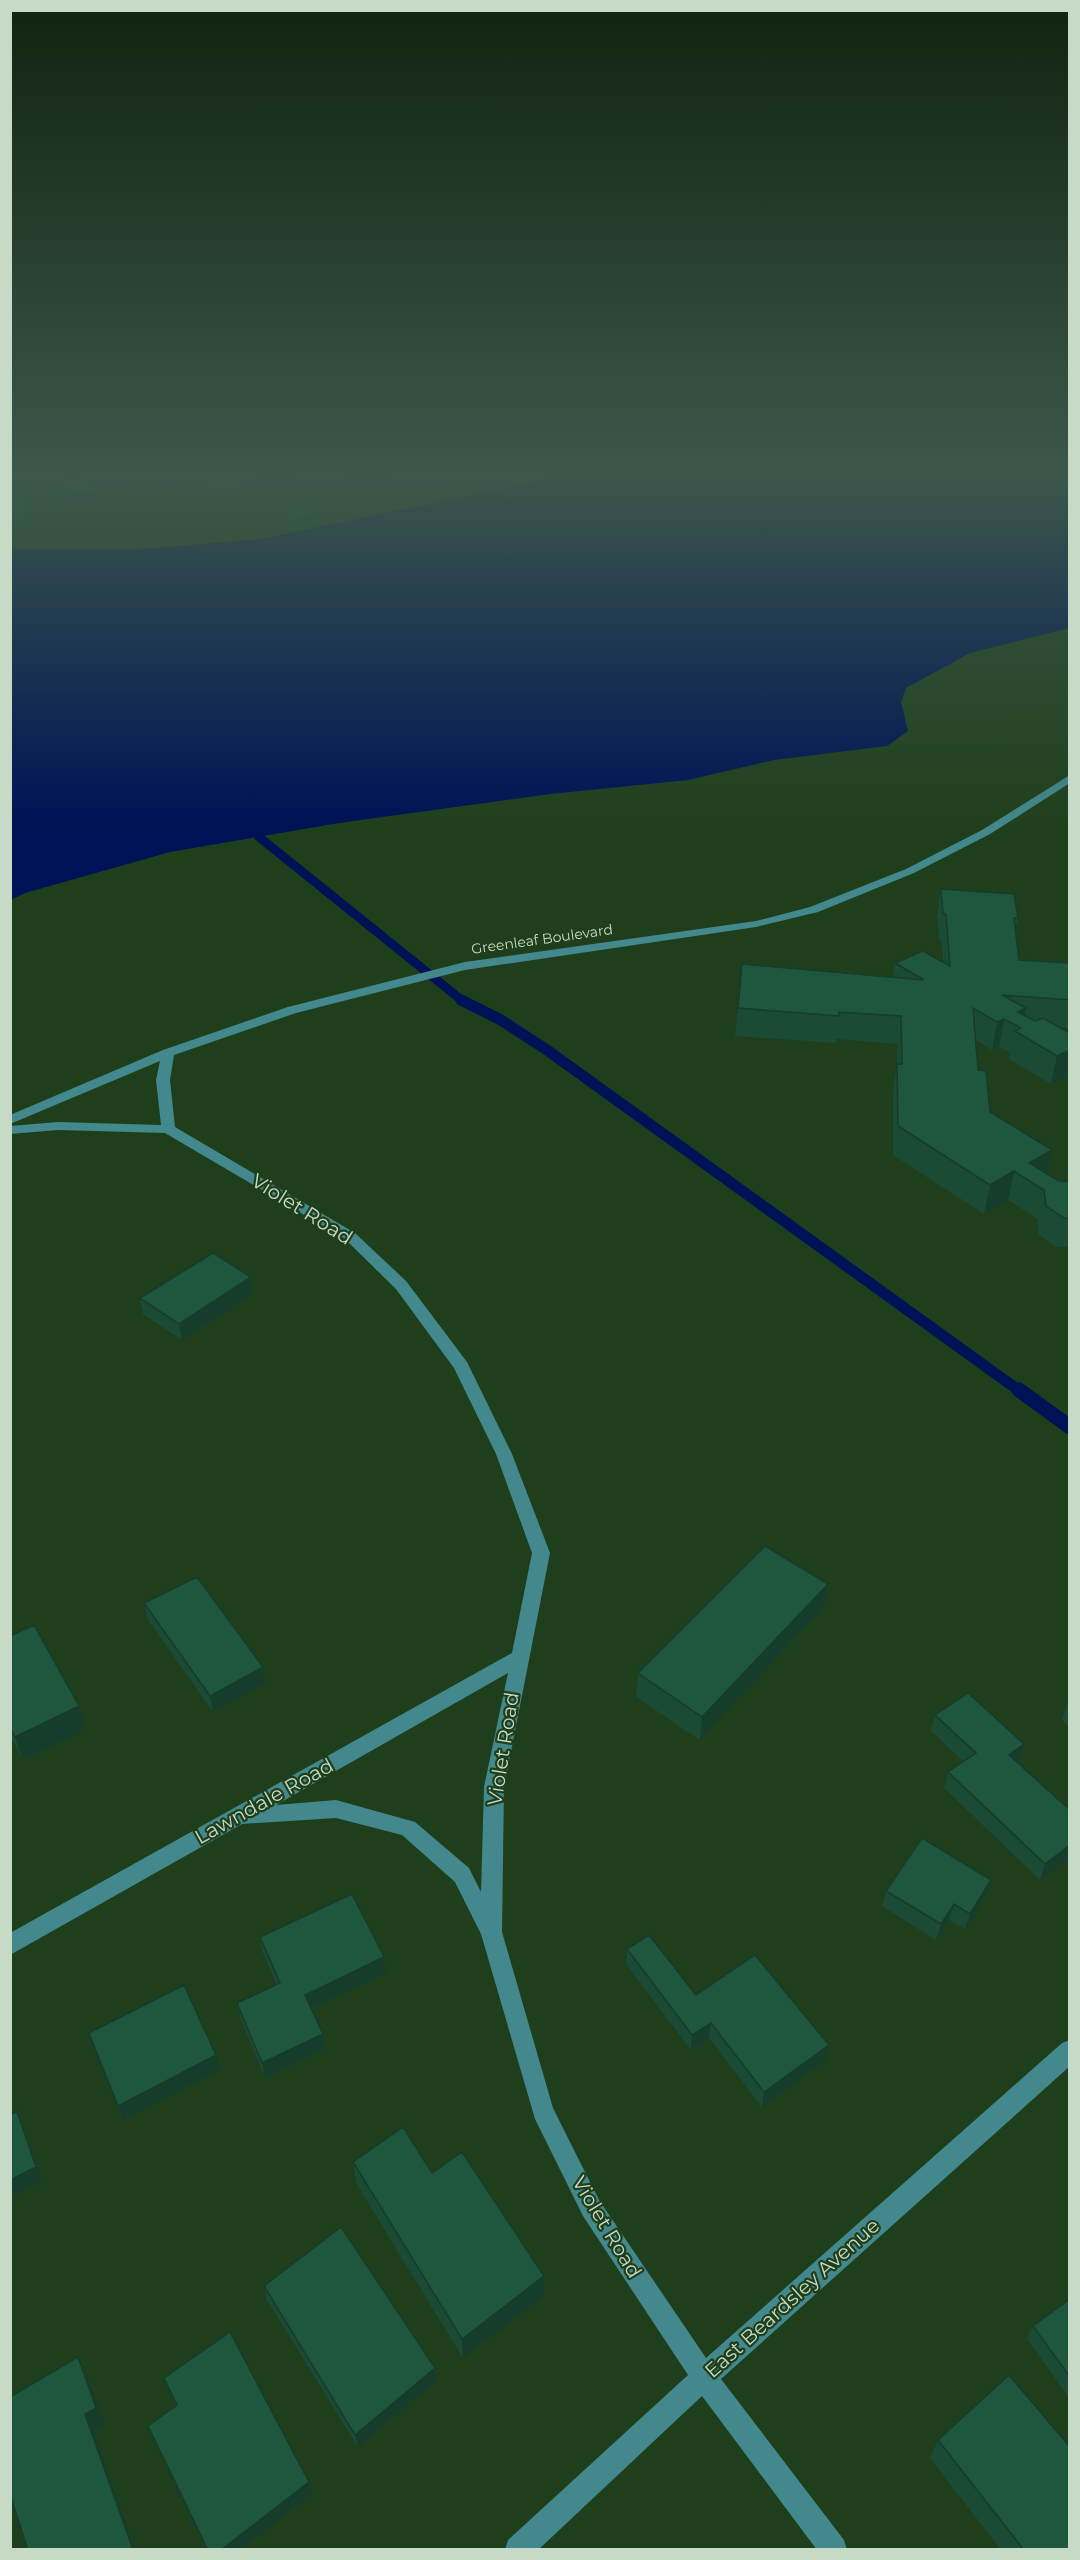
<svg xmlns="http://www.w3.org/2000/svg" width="1080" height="2560" font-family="Montserrat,sans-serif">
<rect width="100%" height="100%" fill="#1f3f1c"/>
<path fill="#001156" d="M 586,471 L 1069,471 L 1069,628 L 970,653 L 906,688 L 901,702 L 908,731 L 887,746 L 774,760 L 688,780 L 550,794 L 339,823 L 170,852 L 25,893 L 11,900 L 11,549 L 142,549 L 261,539 Z"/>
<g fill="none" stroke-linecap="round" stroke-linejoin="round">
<path stroke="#001156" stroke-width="9" d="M 259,837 L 464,1002"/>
<path stroke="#001156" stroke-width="11" d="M 461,1000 L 501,1020 L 547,1050 L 1021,1392"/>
<path stroke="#001156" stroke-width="15" d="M 1019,1390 L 1070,1427"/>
<path fill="#42888d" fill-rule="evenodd" d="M 1070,775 L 1070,783 L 990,834 L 914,873 L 818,912 L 756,927 L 465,970 L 296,1013 L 174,1055 L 170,1080 L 175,1127 L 355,1233 L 406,1281 L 467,1362 L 512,1454 L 550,1553 L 504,1787 L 502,1932 L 553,2108 L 599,2200 L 706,2358 L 1062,2043 L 1070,2040 L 1070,2066 L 721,2379 L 844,2540 L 847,2550 L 817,2550 L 702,2396 L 538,2550 L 505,2550 L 508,2540 L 688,2375 L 583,2216 L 535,2119 L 481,1934 L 455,1882 L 402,1835 L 336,1818 L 242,1824 L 10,1955 L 10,1933 L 512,1653 L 532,1553 L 496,1454 L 454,1368 L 396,1289 L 345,1239 L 165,1133 L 58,1130 L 10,1134 L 10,1126 L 58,1122 L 161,1125 L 156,1080 L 160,1061 L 10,1124 L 10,1115 L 163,1050 L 288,1007 L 465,962 L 756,921 L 810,907 L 906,869 L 982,830 ZM 508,1673 L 484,1787 L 481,1892 L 469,1868 L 415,1822 L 336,1800 L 276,1805 Z"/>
<path fill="#1ed8e4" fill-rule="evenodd" d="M 10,471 L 17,471 L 10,473 Z"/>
</g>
<path fill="#1b4a35" d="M 245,471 L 296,471 L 296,479 L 276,482 L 272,477 L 253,480 Z
M 330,471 L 401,471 L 401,474 L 387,476 L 387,478 L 345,483 L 336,482 L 330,475 Z
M 187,475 L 209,478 L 244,487 L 246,498 L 213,502 L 210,497 L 197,498 L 189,486 Z
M 47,483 L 88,485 L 99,491 L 101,502 L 56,507 L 49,494 Z
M 130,483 L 159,495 L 136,497 L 131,489 Z
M 10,491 L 29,501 L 25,525 L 10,525 Z
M 289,511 L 316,520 L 295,523 L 289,517 Z
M 941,889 L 1018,918 L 1015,930 L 1019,960 L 1070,963 L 1070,1028 L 1060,1028 L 1070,1033 L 1051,1084 L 1009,1059 L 1010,1053 L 999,1046 L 992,1050 L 976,1040 L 978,1070 L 990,1112 L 1052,1150 L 1047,1174 L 1059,1181 L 1070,1182 L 1070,1247 L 1056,1247 L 1039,1235 L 1038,1219 L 1008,1200 L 984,1214 L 893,1155 L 893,1092 L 897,1064 L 897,1044 L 836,1039 L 836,1043 L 735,1036 L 738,1008 L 893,977 L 895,963 L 943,962 L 942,940 L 939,940 L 937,915 Z
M 251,1277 L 253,1294 L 182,1340 L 143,1314 L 140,1298 Z
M 144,1603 L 266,1683 L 213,1712 L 148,1620 Z
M 824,1607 L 700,1740 L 636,1697 L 638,1673 Z
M 10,1636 L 79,1706 L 85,1730 L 23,1760 L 10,1736 Z
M 1070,1702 L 1070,1728 L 1062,1720 L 1067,1704 Z
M 935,1715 L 1019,1760 L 1017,1761 L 1070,1810 L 1040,1880 L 944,1788 L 948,1772 L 963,1761 L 931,1731 Z
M 991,1880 L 986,1896 L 965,1929 L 949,1920 L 936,1940 L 882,1906 L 886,1891 Z
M 260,1937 L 386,1973 L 311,2009 L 323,2034 L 325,2049 L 265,2078 L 241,2019 L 237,2003 L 277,1985 L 263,1953 Z
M 627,1949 L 696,1995 L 826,2060 L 762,2107 L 709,2038 L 691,2050 L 626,1964 Z
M 89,2033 L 220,2070 L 123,2120 Z
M 353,2162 L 432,2173 L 544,2276 L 544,2296 L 463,2358 L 356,2183 Z
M 264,2286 L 435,2368 L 436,2381 L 358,2447 L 267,2300 Z
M 1070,2299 L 1070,2399 L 1027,2339 L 1033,2326 Z
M 164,2378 L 312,2494 L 240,2550 L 207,2550 L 148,2426 L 177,2406 Z
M 938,2440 L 1070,2550 L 1001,2550 L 930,2458 Z"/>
<path fill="#163c2b" d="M 252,471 L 271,471 L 272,477 L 253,480 Z
M 275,471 L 296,471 L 296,479 L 276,482 Z
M 351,471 L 401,471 L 401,474 L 387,476 L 387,478 L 345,483 L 345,472 Z
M 208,486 L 210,497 L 197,498 L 195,487 Z
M 244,487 L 246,498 L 213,502 L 212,491 Z
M 158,489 L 159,495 L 136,497 L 135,491 Z
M 27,490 L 29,501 L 25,525 L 23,513 Z
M 99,491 L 101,502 L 56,507 L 54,496 Z
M 316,514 L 316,520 L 295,523 L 294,517 Z
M 1026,1008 L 1020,1035 L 1021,1028 L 1018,1012 Z
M 1004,1019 L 999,1046 L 992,1050 L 997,1022 Z
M 1070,1050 L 1070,1075 L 1051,1084 L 1057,1056 Z
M 1052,1150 L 1046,1179 L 1029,1163 Z
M 1014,1171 L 1008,1200 L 984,1214 L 990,1185 Z
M 251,1277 L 253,1294 L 182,1340 L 179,1324 Z
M 828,1584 L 824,1607 L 700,1740 L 702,1717 Z
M 263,1667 L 266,1683 L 213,1712 L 210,1696 Z
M 79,1706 L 85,1730 L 23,1760 L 15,1737 Z
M 1024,1744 L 1019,1760 L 1005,1771 L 1009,1755 Z
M 1070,1845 L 1070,1857 L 1040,1880 L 1045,1864 Z
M 991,1880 L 986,1896 L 965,1929 L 970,1914 Z
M 954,1904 L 949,1920 L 936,1940 L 941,1924 Z
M 384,1957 L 386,1973 L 308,2010 L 305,1995 Z
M 711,2023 L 709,2038 L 691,2050 L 692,2035 Z
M 323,2034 L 325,2049 L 265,2078 L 262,2063 Z
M 829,2045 L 826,2060 L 762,2107 L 764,2092 Z
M 216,2055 L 220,2070 L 123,2120 L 118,2106 Z
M 17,2111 L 23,2126 L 42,2181 L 10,2198 L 10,2180 Z
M 544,2276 L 544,2296 L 463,2358 L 462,2339 Z
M 78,2357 L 87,2376 L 105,2426 L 93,2432 L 135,2550 L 133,2550 L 85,2414 Z
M 435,2368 L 436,2381 L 358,2447 L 355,2435 Z
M 309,2482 L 312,2494 L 240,2550 L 221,2550 Z"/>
<path fill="#1f563e" stroke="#163c2b" stroke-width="1.5" d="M 206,473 L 209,478 L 235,475 L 244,487 L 212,491 L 208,486 L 195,487 L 187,475 Z
M 84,478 L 88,485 L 95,484 L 99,491 L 54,496 L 47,483 Z
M 153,481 L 158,489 L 135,491 L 130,483 Z
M 27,490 L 23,513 L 10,514 L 10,491 Z
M 310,508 L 316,514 L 294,517 L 289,511 Z
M 941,889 L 1014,894 L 1018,918 L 1014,918 L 1019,960 L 1070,963 L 1070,1000 L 1002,995 L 1026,1008 L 1018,1012 L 1035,1021 L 1043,1018 L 1070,1033 L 1070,1050 L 1057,1056 L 1015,1031 L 1021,1028 L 1004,1019 L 997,1022 L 973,1008 L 978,1070 L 986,1071 L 990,1112 L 1052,1150 L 1029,1163 L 1059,1181 L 1070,1182 L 1070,1218 L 1064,1218 L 1046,1206 L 1044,1190 L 1014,1171 L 990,1185 L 898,1126 L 897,1064 L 902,1064 L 901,1016 L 839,1012 L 839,1016 L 738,1008 L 742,964 L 924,980 L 895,963 L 923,951 L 950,966 L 946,914 L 943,913 Z
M 213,1253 L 251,1277 L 179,1324 L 140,1298 Z
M 765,1546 L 828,1584 L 702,1717 L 638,1673 Z
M 197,1577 L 263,1667 L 210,1696 L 144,1603 Z
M 34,1625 L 79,1706 L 15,1737 L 10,1727 L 10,1636 Z
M 968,1693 L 1024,1744 L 1009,1755 L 1070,1810 L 1070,1845 L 1045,1864 L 948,1772 L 976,1753 L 935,1715 Z
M 922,1838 L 991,1880 L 970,1914 L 954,1904 L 941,1924 L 886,1891 Z
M 352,1894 L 384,1957 L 305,1995 L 323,2034 L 262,2063 L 237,2003 L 280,1983 L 260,1937 Z
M 649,1935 L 696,1995 L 755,1955 L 829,2045 L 764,2092 L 711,2023 L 692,2035 L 627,1949 Z
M 184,1985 L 216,2055 L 118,2106 L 89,2033 Z
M 17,2111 L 36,2167 L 10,2180 L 10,2115 Z
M 403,2127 L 432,2173 L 462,2152 L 544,2276 L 462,2339 L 353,2162 Z
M 341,2227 L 435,2368 L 355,2435 L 264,2286 Z
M 1070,2299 L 1070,2377 L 1033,2326 Z
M 230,2332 L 309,2482 L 221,2550 L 208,2550 L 148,2426 L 177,2405 L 164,2378 Z
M 78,2357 L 96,2408 L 85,2414 L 133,2550 L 28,2550 L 10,2495 L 10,2397 Z
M 1009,2375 L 1070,2447 L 1070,2550 L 1024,2550 L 938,2440 Z"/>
<linearGradient id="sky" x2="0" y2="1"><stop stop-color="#11230f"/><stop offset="0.57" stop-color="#3c584b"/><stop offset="1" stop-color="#3c584b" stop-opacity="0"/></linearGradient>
<rect width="1080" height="829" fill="url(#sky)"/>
<g text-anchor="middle" stroke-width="4.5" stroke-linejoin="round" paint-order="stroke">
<g font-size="14" fill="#c7dac5" stroke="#1f3f1c">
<text transform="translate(542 939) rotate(-8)" y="5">Greenleaf Boulevard</text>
</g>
<g font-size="20" fill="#c7dac5" stroke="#1f3f1c">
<text transform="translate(302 1209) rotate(32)" y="7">Violet Road</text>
<text transform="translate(503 1749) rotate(-81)" y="7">Violet Road</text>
<text transform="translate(264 1801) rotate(-29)" y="7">Lawndale Road</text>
<text transform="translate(607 2227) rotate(59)" y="7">Violet Road</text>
<text transform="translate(792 2298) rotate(-42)" y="7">East Beardsley Avenue</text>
</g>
</g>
<rect width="1080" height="2560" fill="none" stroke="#c7dac5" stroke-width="24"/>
</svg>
